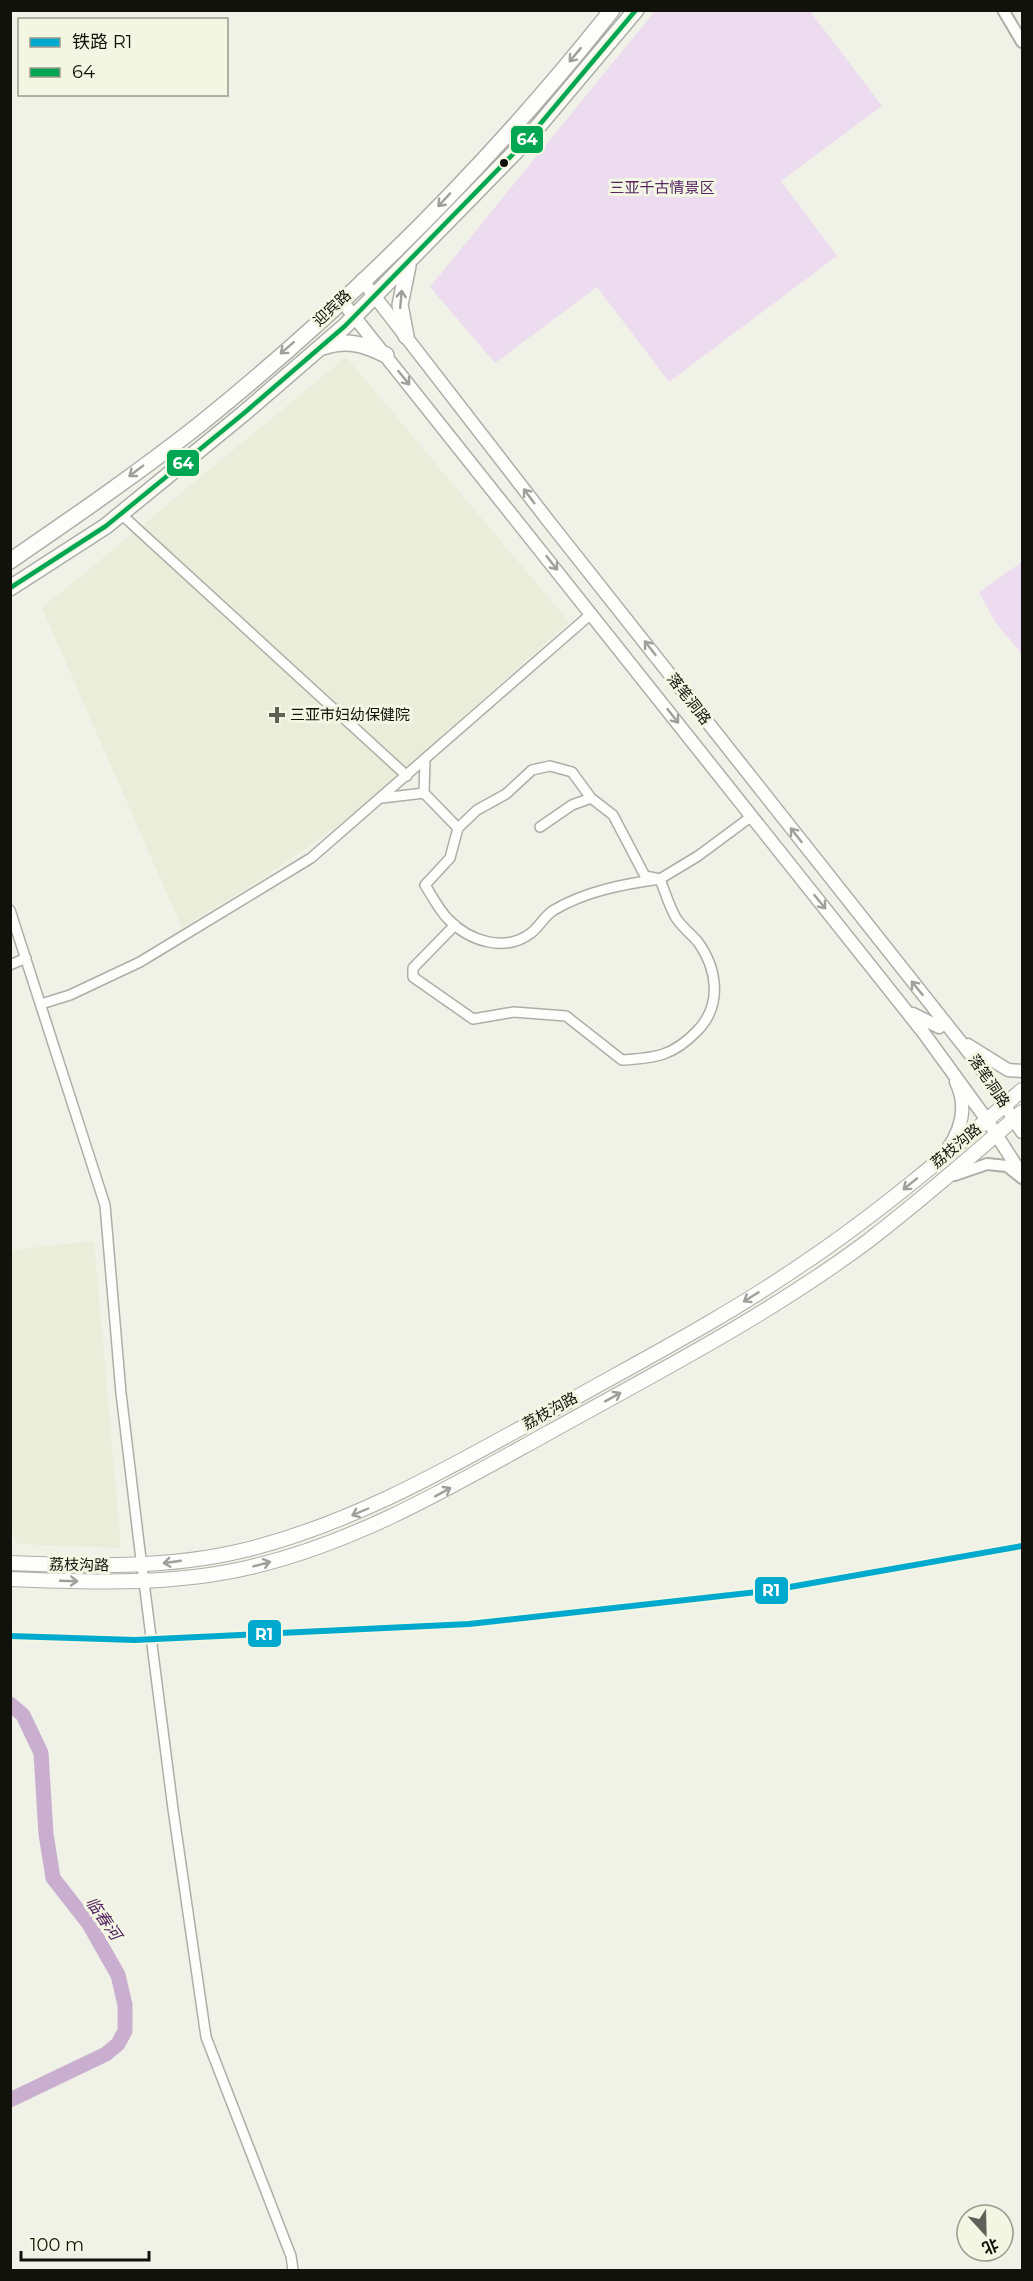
<svg xmlns="http://www.w3.org/2000/svg" width="1033" height="2281" font-family="Montserrat,'Noto Sans SC',sans-serif">
<rect width="100%" height="100%" fill="#f0f2e7"/>
<path fill="#e9edd9" d="M 346,357 L 569,622 L 362,808 L 266,876 L 182,928 L 42,608 Z
M 94,1241 L 121,1548 L 17,1544 L 10,1528 L 11,1250 Z"/>
<path fill="#eddbef" d="M 655,11 L 810,11 L 882,106 L 781,181 L 837,256 L 669,382 L 597,287 L 495,363 L 430,287 Z
M 1022,562 L 1022,654 L 995,622 L 979,592 Z"/>
<g fill="none" stroke-linecap="round" stroke-linejoin="round">
<path stroke="#c9aecf" stroke-width="15" d="M 10,1704 L 23,1715 L 41,1753 L 46,1834 L 53,1878 L 89,1924 L 118,1975 L 125,2005 L 125,2031 L 118,2044 L 106,2054 L 10,2100"/>
<g stroke="#adaea6" stroke-width="12">
<path id="minor" d="M 121,514 L 407,776
M 424,793 L 458,828
M 382,798 L 424,793 L 425,760
M 540,827 L 572,805 L 591,798 L 613,815 L 645,876 L 660,879 L 698,856 L 752,816
M 10,910 L 105,1205 L 121,1393 L 139,1543 L 173,1809 L 206,2037 L 291,2256 L 293,2270
M 455,925 L 413,968 L 413,977 L 473,1019 L 514,1012 L 566,1016 L 622,1060 C 656,1058 673,1056 697,1031 C 722,1006 718,970 698,942 C 691,934 682,927 676,918 C 669,906 665,892 660,879 C 624,884 586,891 554,910 C 545,915 540,926 531,933 C 505,953 469,941 448,919 C 439,910 432,896 425,885 L 450,858 L 458,828 L 477,810 L 506,794 L 532,770 L 550,766 L 572,772 L 591,798
M 10,965 L 26,958
M 41,1004 L 70,995 L 140,962 L 311,858 L 591,614"/>
</g>
<g stroke="#adaea6" stroke-width="14">
<path id="tertiary" d="M 1003,10 L 1022,42
M 955,1175 L 987,1164 L 1007,1166 L 1022,1178"/>
</g>
<g stroke="#adaea6" stroke-width="15">
<path id="secondary" d="M 362,280 L 550,523 L 978,1064 L 1022,1132
M 341,300 L 923,1032 L 987,1120 L 1022,1175
M 913,1014 L 939,1027 L 942,1024 L 940,1016
M 968,1045 L 1008,1070 L 1022,1071
M 947,1150 C 961,1130 968,1106 956,1082"/>
</g>
<g stroke="#adaea6" stroke-width="16">
<path id="primary" d="M 10,1563 C 89,1566 168,1569 245,1550 C 355,1523 450,1467 548,1413 C 633,1365 721,1320 801,1265 C 879,1213 951,1151 1022,1090
M 10,1579 C 91,1582 171,1586 251,1567 C 358,1542 452,1486 548,1433 C 656,1373 769,1315 868,1241 C 921,1200 972,1156 1022,1112"/>
</g>
<g stroke="#adaea6" stroke-width="18">
<path id="trunk" d="M 406,336 L 400,305 L 408,266
M 323,347 C 347,339 364,344 386,355
M 10,561 C 74,517 138,473 199,425 C 350,303 491,163 612,10
M 10,588 L 106,526 L 243,414 L 345,326 L 525,142 L 636,10"/>
</g>
<use href="#minor" stroke="#fdfdfb" stroke-width="9"/>
<use href="#tertiary" stroke="#fdfdfb" stroke-width="10"/>
<use href="#secondary" stroke="#fdfdfb" stroke-width="12"/>
<use href="#primary" stroke="#fdfdfb" stroke-width="14"/>
<use href="#trunk" stroke="#fdfdfb" stroke-width="15"/>
<g stroke="#f3f6e2" stroke-width="9">
<path id="bus-1" d="M 10,588 L 106,526 L 243,414 L 345,326 L 525,142 L 636,10"/>
</g>
<use href="#bus-1" stroke="#00a651" stroke-width="4.5"/>
<g stroke="#f3f6e2" stroke-width="10">
<path id="rail-1" d="M 10,1636 L 135,1640 L 469,1624 L 767,1591 L 1022,1546"/>
</g>
<use href="#rail-1" stroke="#00a9ce" stroke-width="6"/>
</g>
<defs><path id="oneway-shaft" d="M-6 0H5M1.5-3L5.5 0L1.5 3" fill="none" stroke-width="1.6" stroke-linecap="round" stroke-linejoin="round" transform="scale(1.5)"/></defs>
<g stroke="#9f9f9b">
<use href="#oneway-shaft" transform="translate(575 55) rotate(130)"/>
<use href="#oneway-shaft" transform="translate(444 200) rotate(133)"/>
<use href="#oneway-shaft" transform="translate(401 299) rotate(-85)"/>
<use href="#oneway-shaft" transform="translate(287 348) rotate(139)"/>
<use href="#oneway-shaft" transform="translate(404 378) rotate(51)"/>
<use href="#oneway-shaft" transform="translate(136 471) rotate(143)"/>
<use href="#oneway-shaft" transform="translate(529 496) rotate(-127)"/>
<use href="#oneway-shaft" transform="translate(552 563) rotate(52)"/>
<use href="#oneway-shaft" transform="translate(650 648) rotate(-128)"/>
<use href="#oneway-shaft" transform="translate(673 716) rotate(52)"/>
<use href="#oneway-shaft" transform="translate(796 835) rotate(-128)"/>
<use href="#oneway-shaft" transform="translate(820 902) rotate(51)"/>
<use href="#oneway-shaft" transform="translate(917 988) rotate(-129)"/>
<use href="#oneway-shaft" transform="translate(910 1184) rotate(141)"/>
<use href="#oneway-shaft" transform="translate(751 1297) rotate(148)"/>
<use href="#oneway-shaft" transform="translate(613 1397) rotate(-29)"/>
<use href="#oneway-shaft" transform="translate(443 1492) rotate(-29)"/>
<use href="#oneway-shaft" transform="translate(360 1512) rotate(157)"/>
<use href="#oneway-shaft" transform="translate(172 1562) rotate(172)"/>
<use href="#oneway-shaft" transform="translate(262 1564) rotate(-15)"/>
<use href="#oneway-shaft" transform="translate(69 1581) rotate(2)"/>
</g>
<circle fill="#12120c" stroke="#f3f6e2" stroke-width="2" cx="504" cy="163" r="5"/>
<path fill="#606059" stroke="#f3f6e2" stroke-width="2" d="M274 706h6v6h6v6h-6v6h-6v-6h-6v-6h6z"/>
<g text-anchor="middle" stroke-width="6" stroke-linejoin="round" paint-order="stroke">
<g font-size="15" fill="#552564" stroke="#f3f6e2">
<text x="662" y="193">三亚千古情景区</text>
</g>
<g font-size="15" fill="#12120c" stroke="#f3f6e2">
<text transform="translate(332 308) rotate(-43)" y="5">迎宾路</text>
<text transform="translate(689 699) rotate(52)" y="5">落笔洞路</text>
<text transform="translate(989 1081) rotate(56)" y="5">落笔洞路</text>
<text transform="translate(956 1146) rotate(-40)" y="5">荔枝沟路</text>
<text transform="translate(550 1411) rotate(-29)" y="5">荔枝沟路</text>
<text transform="translate(79 1565) rotate(1)" y="5">荔枝沟路</text>
</g>
<g font-size="15" fill="#12120c" stroke="#f3f6e2" text-anchor="start">
<text x="290" y="720">三亚市妇幼保健院</text>
</g>
<g font-size="16" font-style="italic" fill="#512161" stroke="#f3f6e2">
<text transform="translate(104 1918) rotate(55)" y="6">临春河</text>
</g>
</g>
<g stroke="#f3f6e2" stroke-width="2">
<rect x="510" y="125" width="34" height="29" rx="6" fill="#00a651"/>
<rect x="166" y="449" width="34" height="28" rx="6" fill="#00a651"/>
<rect x="754" y="1576" width="35" height="29" rx="6" fill="#00a9ce"/>
<rect x="247" y="1619" width="35" height="29" rx="6" fill="#00a9ce"/>
</g>
<g font-size="16" text-anchor="middle" font-weight="bold" fill="#fff">
<text x="527" y="145">64</text>
<text x="183" y="469">64</text>
<text x="771" y="1596">R1</text>
<text x="264" y="1640">R1</text>
</g>
<rect width="1033" height="2281" fill="none" stroke="#12120c" stroke-width="24"/>
<rect x="18" y="18" width="210" height="78" fill="#f3f6e2" stroke="#999b8c" stroke-width="1.5"/>
<rect x="30" y="38" width="30" height="9" fill="#00a9ce" stroke="#999b8c" stroke-width="1.5"/>
<text x="72" y="48" font-size="18" fill="#12120c">铁路 R1</text>
<rect x="30" y="68" width="30" height="9" fill="#00a651" stroke="#999b8c" stroke-width="1.5"/>
<text x="72" y="78" font-size="18" fill="#12120c">64</text>
<g transform="translate(985 2233) rotate(158)"><circle r="28" fill="#f3f6e2" stroke="#999b8c" stroke-width="1.5"/>
<path d="M0-4.5L10 22L0 15L-10 22Z" fill="#606059"/>
<text y="-9" font-size="16" font-weight="bold" text-anchor="middle" fill="#12120c">北</text>
</g>
<path d="M21 2251v9h128v-9" fill="none" stroke="#12120c" stroke-width="3"/>
<text x="30" y="2251" font-size="18" fill="#12120c" stroke="#f3f6e2" stroke-width="4.5" paint-order="stroke">100 m</text>
</svg>
